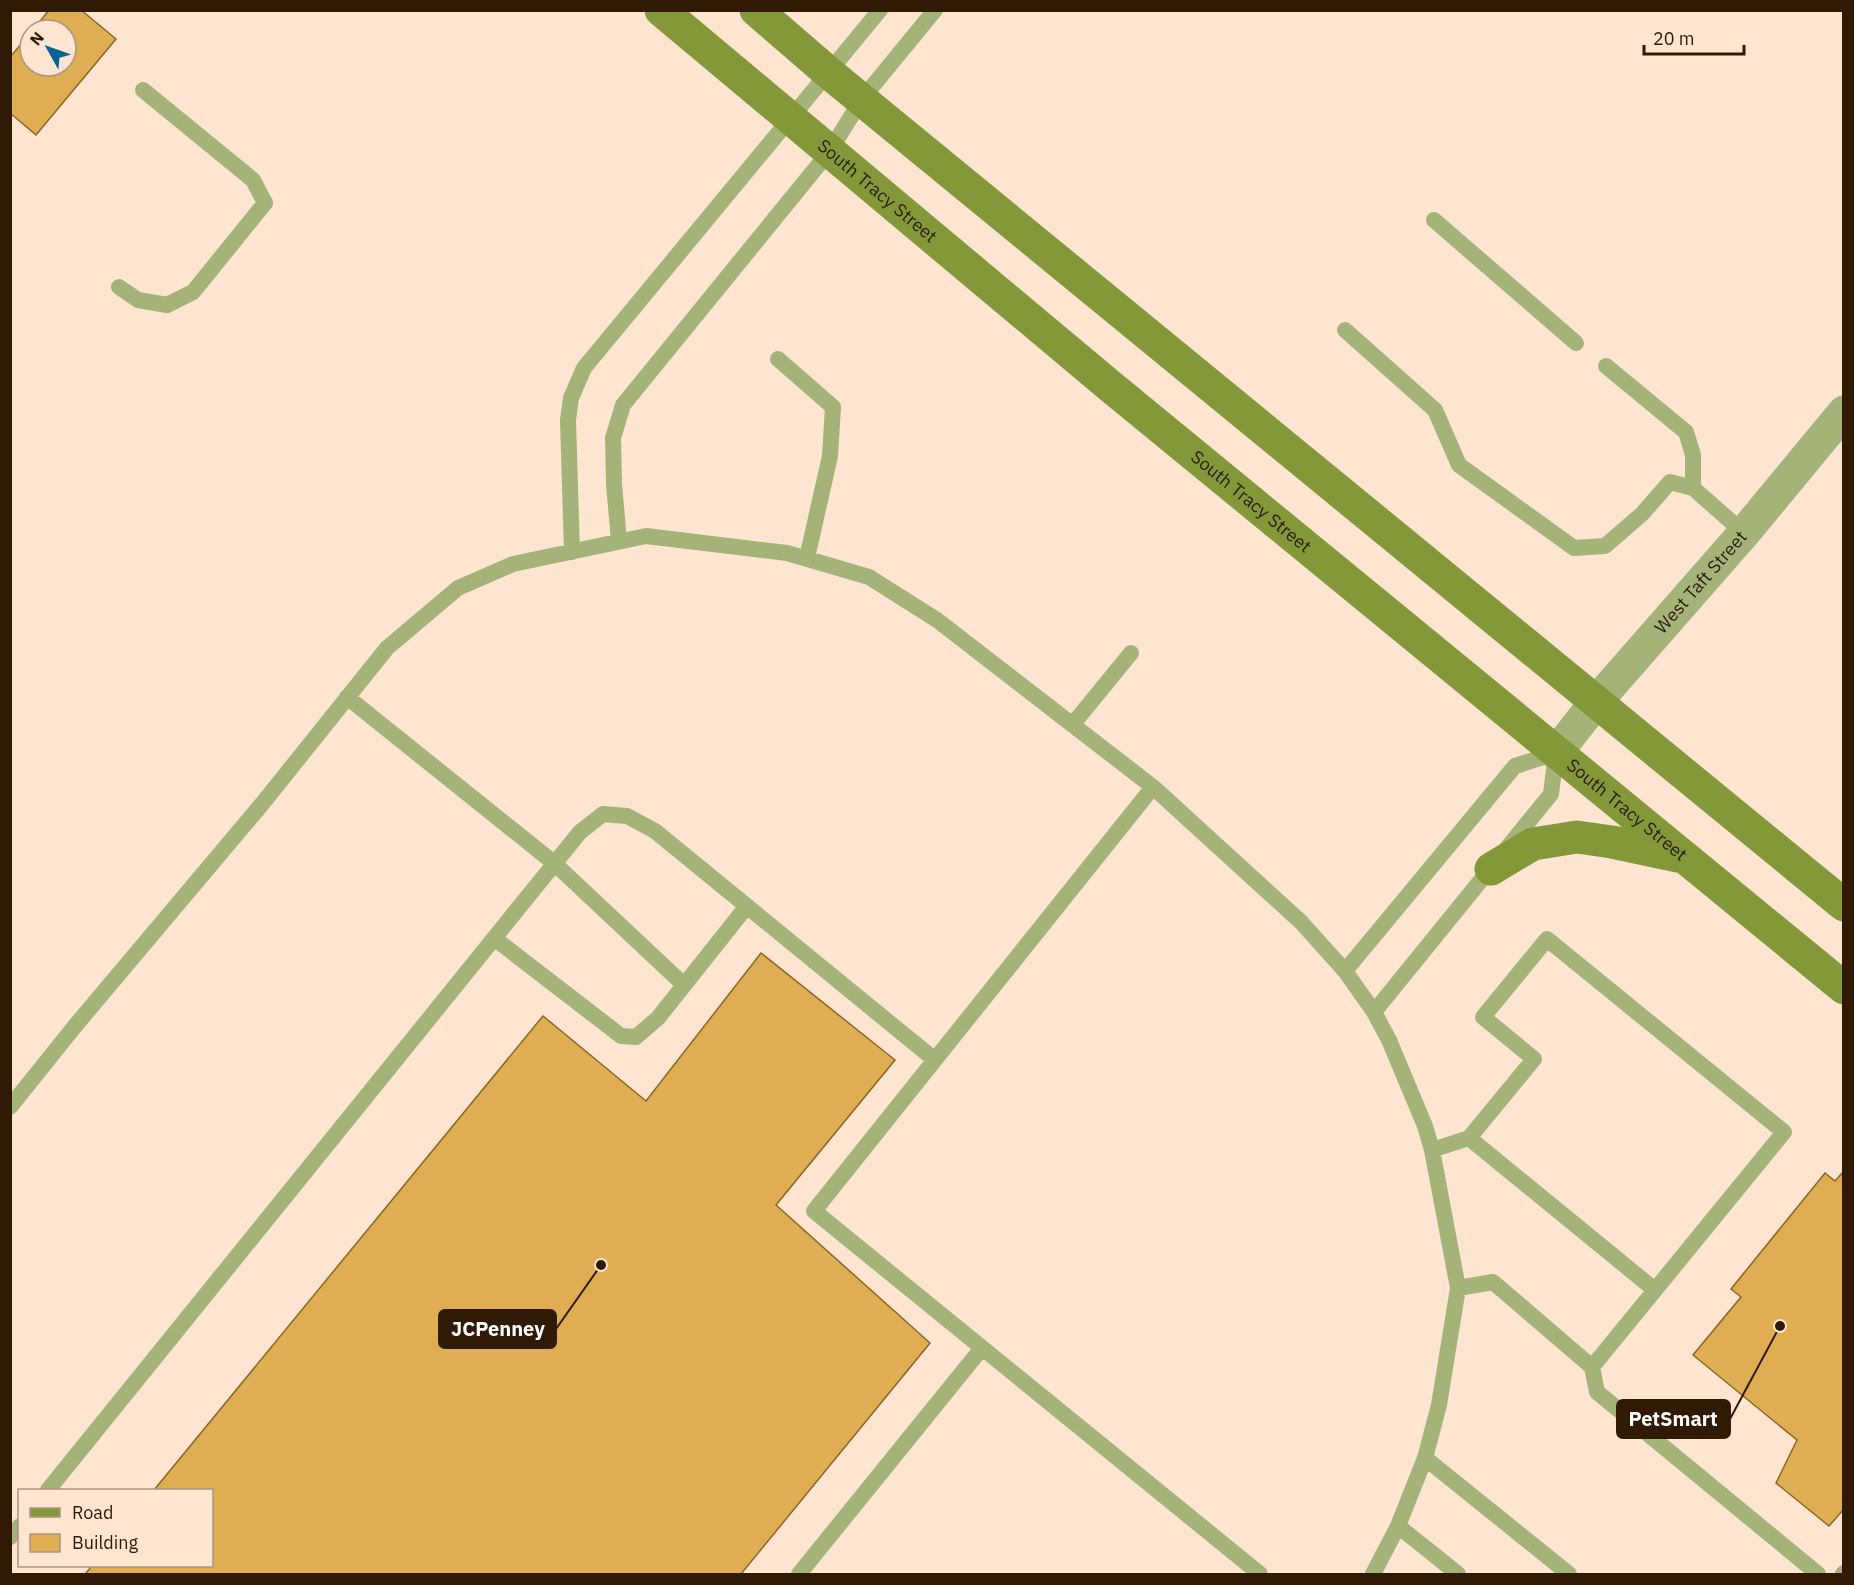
<svg xmlns="http://www.w3.org/2000/svg" width="1854" height="1585" font-family="'IBM Plex Sans',sans-serif">
<rect width="100%" height="100%" fill="#fde5d1"/>
<path fill="#dfae53" stroke="#8a6724" stroke-width="1.5" d="M 49,10 L 81,10 L 116,39 L 36,135 L 10,113 L 10,57 L 30,34 L 30,66 L 66,66 L 66,30 L 33,30 Z
M 761,953 L 895,1060 L 776,1205 L 930,1343 L 741,1574 L 85,1574 L 92,1566 L 212,1566 L 212,1490 L 154,1490 L 543,1016 L 646,1101 Z
M 1844,1171 L 1844,1509 L 1829,1526 L 1776,1483 L 1797,1440 L 1693,1355 L 1741,1297 L 1731,1289 L 1825,1173 L 1835,1181 Z"/>
<g fill="none" stroke-linecap="round" stroke-linejoin="round">
<path stroke="#a4b479" stroke-width="16" d="M 1434,220 L 1576,343
M 119,287 L 138,300 L 167,305 L 193,292 L 265,203 L 253,180 L 143,90
M 1345,330 L 1435,410 L 1459,465 L 1574,548 L 1605,546 L 1642,514 L 1670,482 L 1693,488 L 1744,533
M 778,359 L 833,407 L 830,456 L 807,558
M 1606,366 L 1686,432 L 1693,455 L 1693,488
M 619,541 L 614,484 L 613,438 L 623,405 L 829,152 L 862,99 L 935,10
M 572,552 L 568,420 L 571,398 L 584,368 L 880,10
M 347,697 L 554,863 L 684,985
M 1073,724 L 1131,653
M 1153,787 L 814,1211 L 1260,1574
M 494,938 L 621,1036 L 636,1037 L 658,1018 L 747,906
M 1345,971 L 1515,766 L 1556,753 L 1551,794 L 1374,1012
M 10,1107 L 75,1026 L 262,804 L 387,648 L 458,588 L 513,564 L 646,536 L 787,553 L 869,577 L 937,620 L 1153,787 L 1301,922 L 1345,971 L 1374,1012 L 1389,1040 L 1425,1126 L 1432,1150 L 1458,1288 L 1439,1405 L 1425,1458 L 1398,1526 L 1373,1574
M 1469,1138 L 1534,1059 L 1483,1017 L 1547,939 L 1784,1132 L 1655,1290
M 1432,1150 L 1469,1138 L 1655,1290 L 1592,1367
M 1458,1288 L 1493,1282 L 1592,1367 L 1597,1392 L 1818,1574
M 1425,1458 L 1569,1574
M 48,1490 L 580,832 L 603,814 L 627,816 L 655,831 L 935,1060
M 1398,1526 L 1458,1574
M 10,1537 L 20,1526
M 799,1574 L 982,1348
M 1843,1574 L 1844,1573"/>
<path stroke="#a4b479" stroke-width="33" id="s1" d="M 1556,753 L 1596,702 L 1744,533 L 1844,412"/>
<g stroke="#839838" stroke-width="33">
<path id="s2" d="M 661,10 L 1110,386 L 1844,988"/>
<path d="M 756,10 L 829,73 L 1844,905"/>
<path d="M 1491,869 L 1533,844 L 1577,837 L 1612,842 L 1678,856"/>
</g>
</g>
<g text-anchor="middle" stroke-width="4.5" stroke-linejoin="round" paint-order="stroke">
<g font-size="18" fill="#301a06" stroke="#fde5d1">
<text dy="6" stroke="none"><textPath href="#s2" startOffset="282">South Tracy Street</textPath></text>
<text dy="6" stroke="none"><textPath href="#s2" startOffset="768">South Tracy Street</textPath></text>
<text dy="6" stroke="none"><textPath href="#s1" startOffset="224">West Taft Street</textPath></text>
<text dy="6" stroke="none"><textPath href="#s2" startOffset="1254">South Tracy Street</textPath></text>
</g>
</g>
<path fill="none" stroke="#301a06" stroke-width="2" d="M601 1265L556 1329M1780 1326L1730 1419"/>
<g fill="#301a06" stroke="#fde5d1" stroke-width="2">
<circle cx="601" cy="1265" r="6"/>
<circle cx="1780" cy="1326" r="6"/>
</g>
<g fill="#301a06" stroke="#301a06" stroke-width="2">
<rect x="439" y="1310" width="117" height="38" rx="6"/>
<rect x="1617" y="1400" width="113" height="38" rx="6"/>
</g>
<g font-size="20" text-anchor="middle" font-weight="bold" fill="#fff">
<text x="498" y="1336">JCPenney</text>
<text x="1673" y="1426">PetSmart</text>
</g>
<rect width="1854" height="1585" fill="none" stroke="#301a06" stroke-width="24"/>
<rect x="18" y="1489" width="195" height="78" fill="#fde5d1" stroke="#ab9480" stroke-width="1.5"/>
<rect x="30" y="1508" width="30" height="9" fill="#839838" stroke="#ab9480" stroke-width="1.5"/>
<text x="72" y="1519" font-size="18" fill="#301a06">Road</text>
<rect x="30" y="1534" width="30" height="18" fill="#dfae53" stroke="#ab9480" stroke-width="1.5"/>
<text x="72" y="1549" font-size="18" fill="#301a06">Building</text>
<g transform="translate(48 48) rotate(310)"><circle r="28" fill="#fde5d1" stroke="#ab9480" stroke-width="1.5"/>
<path d="M0-4.5L10 22L0 15L-10 22Z" fill="#076393"/>
<text y="-9" font-size="16" font-weight="bold" text-anchor="middle" fill="#301a06">N</text>
</g>
<path d="M1644 45v9h100v-9" fill="none" stroke="#301a06" stroke-width="3"/>
<text x="1653" y="45" font-size="18" fill="#301a06" stroke="#fde5d1" stroke-width="4.5" paint-order="stroke">20 m</text>
</svg>
